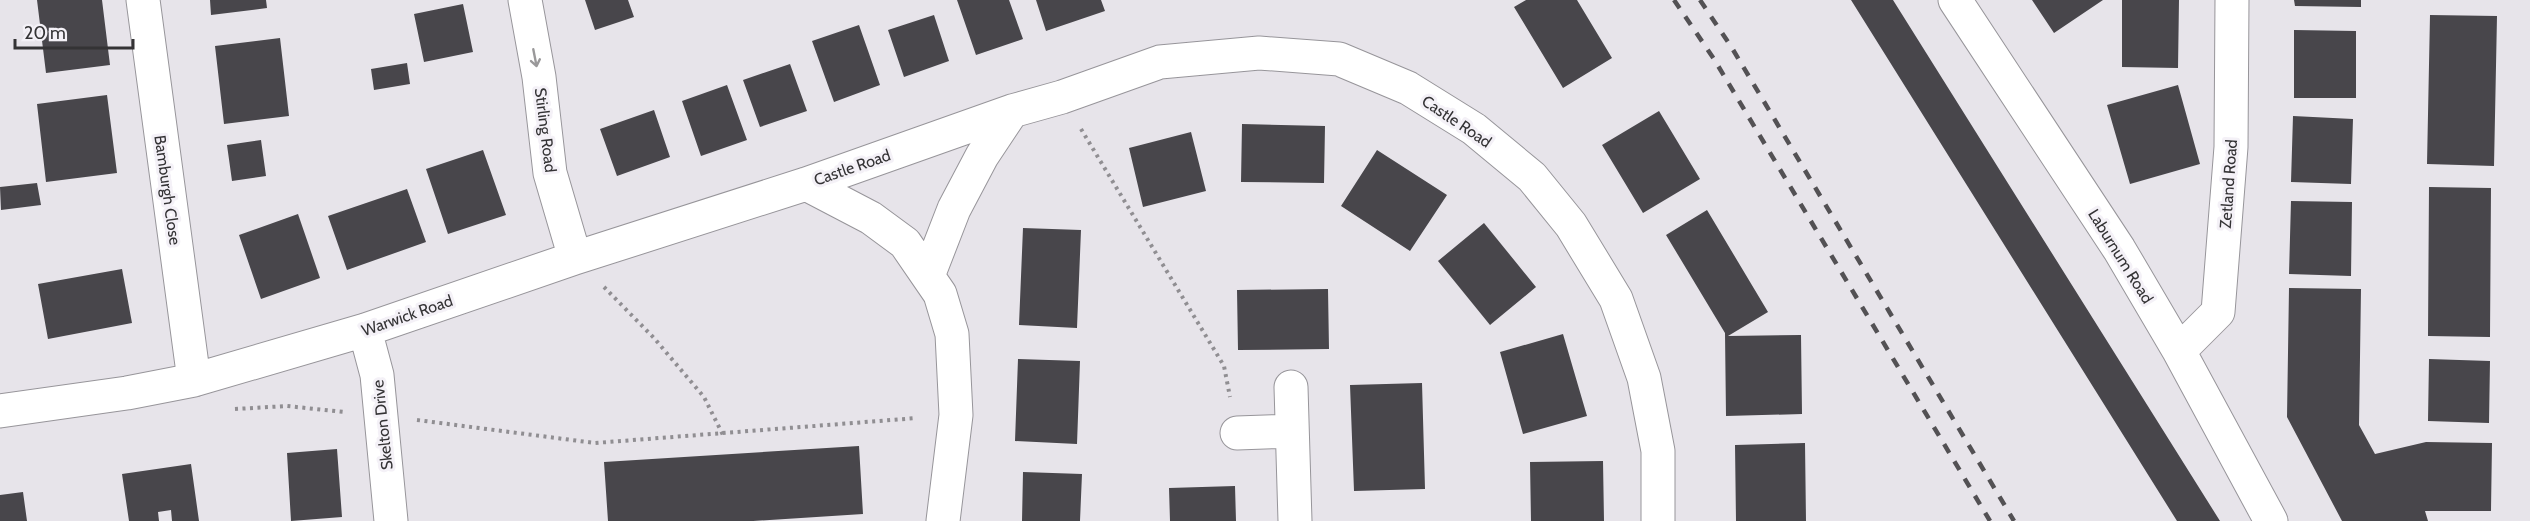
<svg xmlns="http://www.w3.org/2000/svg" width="2530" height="521" font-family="Cabin,sans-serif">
<rect width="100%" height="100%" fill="#e7e4ea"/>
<path fill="#48464b" d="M 37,0 L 102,0 L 110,65 L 46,73 Z
M 210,0 L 266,0 L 267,8 L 211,15 Z
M 585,0 L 628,0 L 634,17 L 595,30 Z
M 957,0 L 1009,0 L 1023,39 L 976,55 Z
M 1036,0 L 1101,0 L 1105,11 L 1046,31 Z
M 1526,0 L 1577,0 L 1612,58 L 1563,88 L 1514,7 Z
M 1851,0 L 1893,0 L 2220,521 L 2177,521 Z
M 2032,0 L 2103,0 L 2054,33 Z
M 2122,0 L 2179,0 L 2178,68 L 2122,67 Z
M 2294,0 L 2361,0 L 2361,7 L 2295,6 Z
M 463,4 L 473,52 L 424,62 L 414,14 Z
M 934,15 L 949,61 L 904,77 L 888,30 Z
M 2430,15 L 2497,16 L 2494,166 L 2427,164 Z
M 859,25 L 880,85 L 834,102 L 812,41 Z
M 2294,30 L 2356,31 L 2356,98 L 2294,98 Z
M 280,38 L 289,116 L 224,124 L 215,46 Z
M 407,63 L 410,84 L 374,90 L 371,69 Z
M 790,64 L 807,111 L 760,127 L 743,80 Z
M 727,85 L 747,140 L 701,156 L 682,101 Z
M 2178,85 L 2200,164 L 2130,184 L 2107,105 Z
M 107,95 L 117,173 L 46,182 L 37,104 Z
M 654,110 L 670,157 L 617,176 L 600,129 Z
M 1659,111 L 1700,179 L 1643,213 L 1602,145 Z
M 2293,116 L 2353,119 L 2351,184 L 2291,182 Z
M 1242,124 L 1325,126 L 1324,183 L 1241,182 Z
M 1191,132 L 1206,191 L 1143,207 L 1129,148 Z
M 261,140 L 266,176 L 232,181 L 227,145 Z
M 483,150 L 506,215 L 448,234 L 426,169 Z
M 1377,150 L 1447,195 L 1410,251 L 1341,206 Z
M 37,183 L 41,205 L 1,210 L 0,187 Z
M 2429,187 L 2491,188 L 2490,337 L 2428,336 Z
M 407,189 L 426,242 L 347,270 L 328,216 Z
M 2291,201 L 2352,202 L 2351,276 L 2289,274 Z
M 1707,210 L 1768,312 L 1728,336 L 1801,335 L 1802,414 L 1726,416 L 1725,333 L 1666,235 Z
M 298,214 L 320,278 L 261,299 L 239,235 Z
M 1484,223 L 1536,287 L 1490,325 L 1438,261 Z
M 1023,228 L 1081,230 L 1077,328 L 1019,325 Z
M 122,269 L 132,323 L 48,339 L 38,284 Z
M 2289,288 L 2361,289 L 2359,425 L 2375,454 L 2426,442 L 2492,443 L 2491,511 L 2425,511 L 2428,521 L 2342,521 L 2287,417 Z
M 1328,289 L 1329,349 L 1238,350 L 1237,290 Z
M 1563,334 L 1587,416 L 1523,434 L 1500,352 Z
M 1018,359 L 1080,361 L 1077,444 L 1015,441 Z
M 2429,359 L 2490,361 L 2489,423 L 2428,421 Z
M 1422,383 L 1425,489 L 1354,491 L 1350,385 Z
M 1805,443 L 1806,521 L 1736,521 L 1735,445 Z
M 859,446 L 863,514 L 753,521 L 608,521 L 604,462 Z
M 337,449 L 342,517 L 291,521 L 287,453 Z
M 1603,461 L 1604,521 L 1531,521 L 1530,462 Z
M 191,464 L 199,521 L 172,521 L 171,510 L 158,512 L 159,521 L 129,521 L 122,474 Z
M 1023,472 L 1082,474 L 1080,521 L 1022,521 Z
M 1235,486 L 1236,521 L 1170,521 L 1169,488 Z
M 23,492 L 27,521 L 0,521 L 0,495 Z"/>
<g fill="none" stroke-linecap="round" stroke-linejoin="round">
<g stroke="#97959a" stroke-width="35">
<path id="minor" d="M 143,0 L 194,380
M 525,0 L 539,77 L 550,173 L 575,258
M 1955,0 L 2119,249 L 2179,351 L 2271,521
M 806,184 L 871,218 L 905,243 L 940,294 L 952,334 L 956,415 L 943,521
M 928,276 L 954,209 L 982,156 L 1012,111
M 365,330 L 377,375 L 391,521
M 2179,351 L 2218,312 L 2231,147 L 2232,0
M 1291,387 L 1295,521
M 0,411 L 127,393 L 194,380 L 365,330 L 575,258 L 806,184 L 1012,111 L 1062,97 L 1160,62 L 1259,53 L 1339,59 L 1408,88 L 1474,129 L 1532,177 L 1571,225 L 1616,299 L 1644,378 L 1658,451 L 1658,521
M 1237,433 L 1292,431"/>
</g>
<path stroke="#908e92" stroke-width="4" stroke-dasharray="3 4.5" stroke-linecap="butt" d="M 1081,129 L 1224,366 L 1230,397
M 604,287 L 654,338 L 704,397 L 723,435
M 235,409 L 287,406 L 344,412
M 417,420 L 595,443 L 917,418"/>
<use href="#minor" stroke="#fff" stroke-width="33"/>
<path stroke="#535154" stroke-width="4.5" stroke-dasharray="10 10" stroke-linecap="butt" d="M 1674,0 L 1714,59 L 1990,521
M 1700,0 L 1732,48 L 2014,521"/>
</g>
<defs><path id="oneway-shaft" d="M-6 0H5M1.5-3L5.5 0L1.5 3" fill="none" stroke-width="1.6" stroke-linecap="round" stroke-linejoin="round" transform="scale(1.5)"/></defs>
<use stroke="#9a999a" href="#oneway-shaft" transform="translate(535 58) rotate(79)"/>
<g text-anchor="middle" stroke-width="6" stroke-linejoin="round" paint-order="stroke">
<g font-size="16" fill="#343335" stroke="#f4f1f7">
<text transform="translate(1457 121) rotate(34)" y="6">Castle Road</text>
<text transform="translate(546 130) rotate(83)" y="6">Stirling Road</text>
<text transform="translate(852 167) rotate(-19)" y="6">Castle Road</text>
<text transform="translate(2228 184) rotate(-86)" y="6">Zetland Road</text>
<text transform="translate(168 190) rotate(82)" y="6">Bamburgh Close</text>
<text transform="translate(2121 256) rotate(58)" y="6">Laburnum Road</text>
<text transform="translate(407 315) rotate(-19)" y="6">Warwick Road</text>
<text transform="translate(382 425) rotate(-96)" y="6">Skelton Drive</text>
</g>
</g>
<path d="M15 39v9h118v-9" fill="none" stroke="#343335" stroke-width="3"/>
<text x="24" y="39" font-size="18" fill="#343335" stroke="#f4f1f7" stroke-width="4.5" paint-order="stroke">20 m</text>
</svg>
